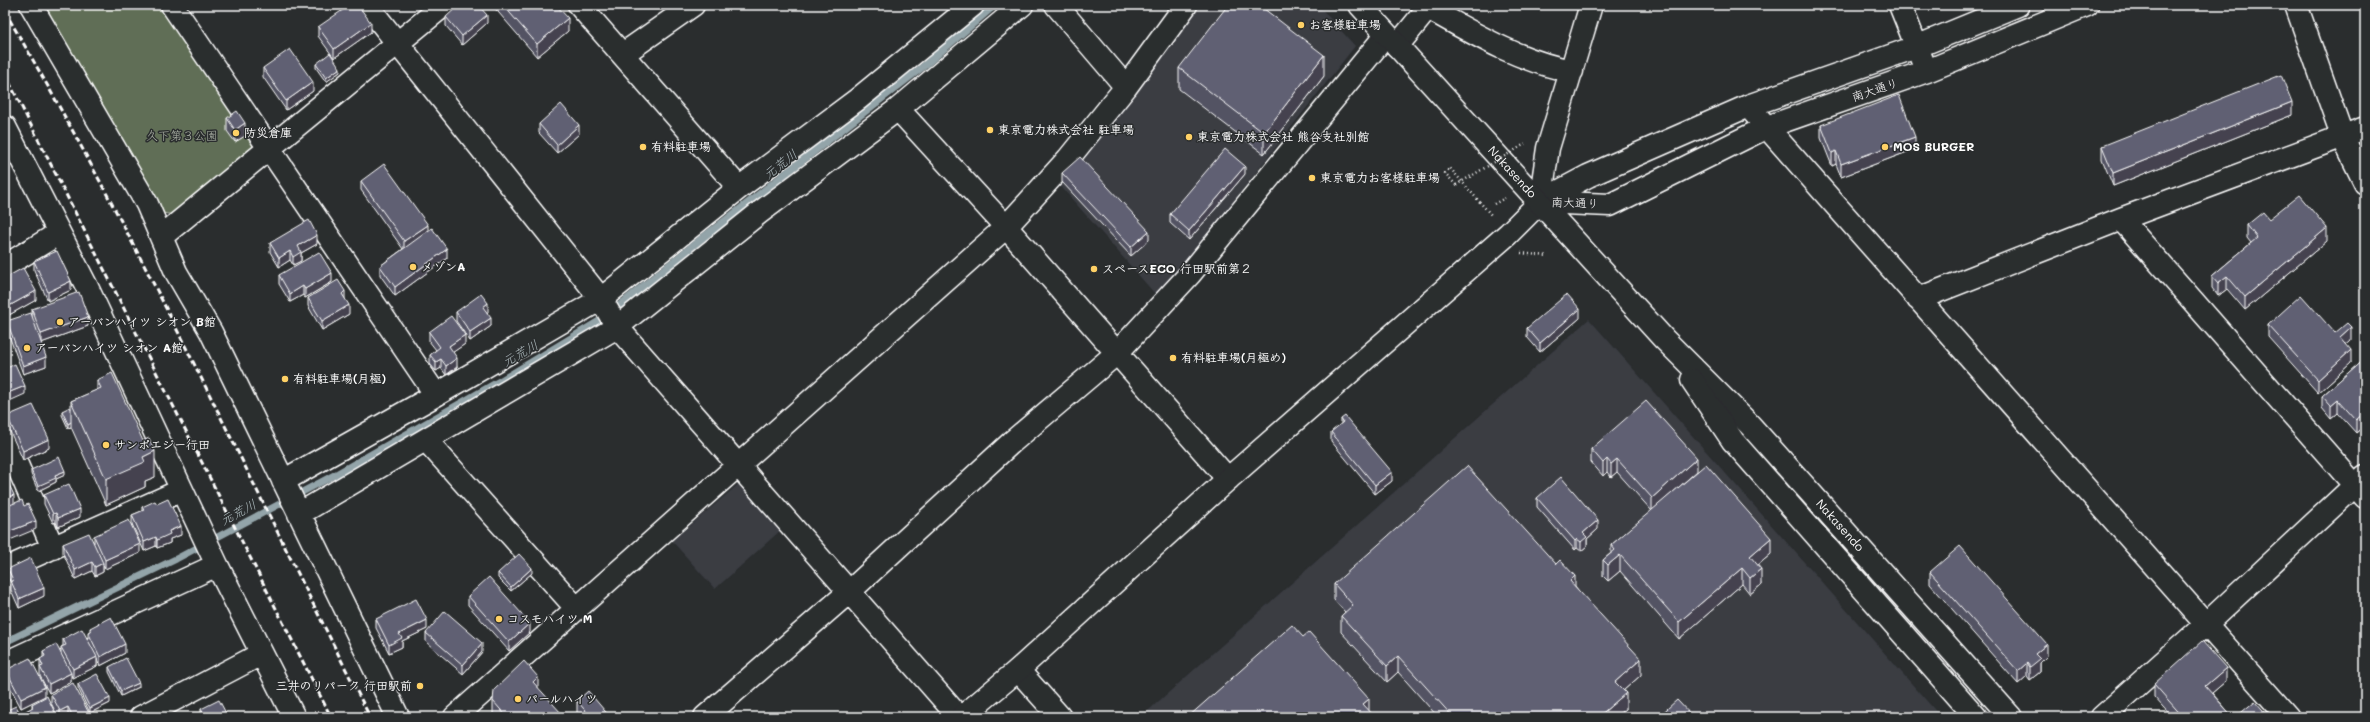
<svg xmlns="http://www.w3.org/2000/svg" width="2370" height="722" font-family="Mali,'Klee One',sans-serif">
<rect width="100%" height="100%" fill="#2a2d2e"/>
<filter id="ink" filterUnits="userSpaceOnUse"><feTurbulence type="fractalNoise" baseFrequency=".025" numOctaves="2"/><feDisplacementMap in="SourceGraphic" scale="8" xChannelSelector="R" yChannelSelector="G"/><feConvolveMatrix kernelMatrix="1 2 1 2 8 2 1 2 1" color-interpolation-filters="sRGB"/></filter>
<g filter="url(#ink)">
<path fill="#3a3c43" d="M 1195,5 L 1318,5 L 1355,46 L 1181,268 L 1156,295 L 1057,182 Z
M 1589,319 L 1941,717 L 1141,717 Z
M 740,483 L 782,529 L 715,589 L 672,541 Z"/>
<path fill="#606e56" stroke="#b0b6aa" d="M 42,5 L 161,5 L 256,147 L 175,215 L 162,213 Z"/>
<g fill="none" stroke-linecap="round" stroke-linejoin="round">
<path stroke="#93a4a9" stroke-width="7" d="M 5,642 L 176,559 L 338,473 L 503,379 L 604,318 L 700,240 L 924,66 L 995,5"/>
<g stroke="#fff" stroke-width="25">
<path id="minor" d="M 31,5 L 147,204 L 176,272 L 211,332 L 398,717
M 172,5 L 436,395
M 367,5 L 601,299 L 617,327 L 959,717
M 579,5 L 739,188
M 1056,5 L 1126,87
M 1900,5 L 1922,60
M 2296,5 L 2343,138 L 2365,183
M 1397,46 L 1428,8 C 1474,34 1519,61 1572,71
M 623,54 L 693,5
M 1748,106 L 2288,717
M 898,109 L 1006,227 L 1228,479
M 5,127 L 87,287 L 217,565
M 1541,201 L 1588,176 L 1748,106 L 1916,47 L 2018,5
M 1540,202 L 1610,205 L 1767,127 L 1927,71 L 2087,5
M 1540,202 L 1548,148 L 1591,5
M 2121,219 L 2365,497
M 161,237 L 444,5
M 5,266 L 59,233
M 1918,299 L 2121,219 L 2365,128
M 5,437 L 53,548
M 426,440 L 577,609
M 283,481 L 436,395 L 601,299 L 739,188 L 858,99 L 973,5
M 299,514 L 617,327 L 759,213 L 898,109 L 1022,5
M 5,569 L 182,490
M 5,663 L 217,565 L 294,717
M 1018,670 L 1060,717
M 141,717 L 261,654
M 455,717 L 1006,227 L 1068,159 L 1126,87 L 1186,5
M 705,717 L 849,592 L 1012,442 L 1117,353 L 1190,274 L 1386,35
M 2102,717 L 2205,625 L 2365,476"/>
</g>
<g stroke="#fff" stroke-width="25">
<path id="major" d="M 962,717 L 1018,670 L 1228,479 L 1508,234 L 1540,202"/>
</g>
<g stroke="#fff" stroke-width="25">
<g id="highway">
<path id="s1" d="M 1360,5 L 1664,339 L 1749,424 L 2011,717"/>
<path d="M 1692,380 L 1733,441 L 1976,717"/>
</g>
</g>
<path stroke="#fff" stroke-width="2.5" stroke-dasharray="1 3" stroke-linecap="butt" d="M 1456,185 L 1445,173 L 1450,168 L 1492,216
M 1494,204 L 1505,198
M 1521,253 L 1547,256"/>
<use href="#minor" stroke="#2a2d2e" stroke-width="22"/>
<use href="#major" stroke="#2a2d2e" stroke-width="22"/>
<use href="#highway" stroke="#2a2d2e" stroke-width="22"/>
<path stroke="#fff" stroke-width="3" stroke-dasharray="6 3" stroke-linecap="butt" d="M 5,12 C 140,240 250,482 370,717
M 5,74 L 331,717"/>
<path stroke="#fff" stroke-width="2.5" stroke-dasharray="1 3" stroke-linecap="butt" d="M 1456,185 L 1525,144"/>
</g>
<path fill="#535363" stroke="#fff" d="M 492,5 L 556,5 L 568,31 L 537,57 Z
M 446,17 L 487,23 L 462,45 L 446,26 Z
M 318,27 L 371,32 L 334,58 L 318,36 Z
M 316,64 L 340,72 L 326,82 L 316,68 Z
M 263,68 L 313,91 L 286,110 L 263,77 Z
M 1179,68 L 1324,76 L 1264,154 L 1179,89 Z
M 2292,115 L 2113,186 L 2102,159 L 2102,146 Z
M 227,118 L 245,136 L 235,142 L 227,131 Z
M 539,124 L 579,134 L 557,153 L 539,133 Z
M 1821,125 L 1915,149 L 1841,177 L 1836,164 L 1832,166 L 1821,138 Z
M 1062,173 L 1149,240 L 1131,256 L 1062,182 Z
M 1245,174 L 1189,240 L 1170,223 L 1170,214 Z
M 361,181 L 428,232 L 447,258 L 395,296 L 380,275 L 380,266 L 403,249 L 361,190 Z
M 2269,219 L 2327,241 L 2245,310 L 2227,289 L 2218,296 L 2212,288 L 2212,276 L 2251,243 L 2247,238 L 2247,225 Z
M 270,243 L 317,244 L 301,253 L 301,261 L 293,265 L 290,260 L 279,267 L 270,252 Z
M 34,261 L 71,290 L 48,301 L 34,270 Z
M 279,275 L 332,282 L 305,298 L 303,295 L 290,302 L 279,284 Z
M 5,278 L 36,300 L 9,315 L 5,307 Z
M 308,298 L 349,314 L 322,330 L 308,306 Z
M 32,309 L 88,326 L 41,343 L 46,366 L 23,374 L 7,330 L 7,321 L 32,317 Z
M 456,312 L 488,312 L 487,313 L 491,326 L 470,341 L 456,321 Z
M 1580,318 L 1540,352 L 1527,337 L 1527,328 Z
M 2268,325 L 2335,333 L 2351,340 L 2346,344 L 2351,363 L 2318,393 L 2268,337 Z
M 429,332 L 465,344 L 453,352 L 457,367 L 446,375 L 441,368 L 436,371 L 430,364 L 430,355 L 436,350 L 429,341 Z
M 2365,358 L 2365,425 L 2356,433 L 2338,413 L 2331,419 L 2322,408 L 2322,396 Z
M 97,380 L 155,477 L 145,481 L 145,487 L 106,505 L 71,427 L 68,428 L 62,415 L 62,411 L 71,409 L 71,401 L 97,390 Z
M 7,416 L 49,448 L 23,460 L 7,425 Z
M 1341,419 L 1392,481 L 1375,494 L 1331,441 L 1331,432 L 1341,424 Z
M 1591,449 L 1697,471 L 1771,554 L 1758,565 L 1761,585 L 1750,594 L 1742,584 L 1679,639 L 1620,571 L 1608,581 L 1603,576 L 1603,560 L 1611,553 L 1611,545 L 1652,511 L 1617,472 L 1611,477 L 1607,472 L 1603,476 L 1591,462 Z
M 31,470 L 65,475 L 56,479 L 56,482 L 38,491 L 31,474 Z
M 44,495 L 80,517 L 58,527 L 56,522 L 53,523 L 44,504 Z
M 1537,498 L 1598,529 L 1587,539 L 1587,546 L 1581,551 L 1577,548 L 1575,550 L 1537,507 Z
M 157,504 L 181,535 L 170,539 L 170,543 L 157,548 L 156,546 L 144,551 L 132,524 L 132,515 L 142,511 L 142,507 Z
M 94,536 L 140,553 L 105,569 L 103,565 L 103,572 L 95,576 L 92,571 L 75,579 L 63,553 L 63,544 L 94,543 Z
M 8,569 L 44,596 L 19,608 L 11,590 L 11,583 L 8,577 Z
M 1930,572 L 2047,656 L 2040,663 L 2040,672 L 2030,680 L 2027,676 L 2018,684 L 1930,584 Z
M 498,573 L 532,573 L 511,591 L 498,578 Z
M 1334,584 L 1575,586 L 1641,675 L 1624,690 L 1626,709 L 1616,717 L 1438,717 L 1398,672 L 1387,682 L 1341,632 L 1341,616 L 1345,612 L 1334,600 Z
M 468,596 L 530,632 L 509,651 L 468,605 Z
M 376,619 L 427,629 L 402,641 L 402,647 L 389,653 L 376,628 Z
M 90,628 L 125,653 L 100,666 L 97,659 L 97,666 L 73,678 L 71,675 L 71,682 L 49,693 L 40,676 L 40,659 L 43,658 L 43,651 L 61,654 L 61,647 L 63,646 L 63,639 L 88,640 L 88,632 L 90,631 Z
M 426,633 L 482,652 L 463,674 L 426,642 Z
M 109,667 L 139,687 L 121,696 L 109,672 Z
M 6,670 L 45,696 L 21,708 L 6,679 Z
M 2226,681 L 2212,693 L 2233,717 L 2172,717 L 2154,697 L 2154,684 Z
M 78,684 L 110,703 L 90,713 L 78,688 Z
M 51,694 L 90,717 L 68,717 L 68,716 L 66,717 L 58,717 L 51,703 Z
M 493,701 L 562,717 L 496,717 L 493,714 Z
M 577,701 L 610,717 L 577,717 Z
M 32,704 L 57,717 L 26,717 L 26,711 L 32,708 Z
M 201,709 L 228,717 L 201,717 Z"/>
<path fill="#444350" stroke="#fff" d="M 487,15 L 487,23 L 462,45 L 462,36 Z
M 568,18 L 568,31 L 537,57 L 537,44 Z
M 371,23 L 371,32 L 334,58 L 334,49 Z
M 1324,55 L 1324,76 L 1264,154 L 1264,133 Z
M 340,68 L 340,72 L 326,82 L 326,78 Z
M 313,82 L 313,91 L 286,110 L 286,101 Z
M 2292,102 L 2292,115 L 2113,186 L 2113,173 Z
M 245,123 L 245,136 L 235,142 L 235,130 Z
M 579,125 L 579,134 L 557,153 L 557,145 Z
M 1915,137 L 1915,149 L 1841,177 L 1841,164 Z
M 1836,151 L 1836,164 L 1832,166 L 1832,153 Z
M 1245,166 L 1245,174 L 1189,240 L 1189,231 Z
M 428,225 L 428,234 L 404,250 L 404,241 Z
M 2327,228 L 2327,241 L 2245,310 L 2245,297 Z
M 1149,231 L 1149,240 L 1131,256 L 1131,247 Z
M 317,235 L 317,244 L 301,253 L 301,261 L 293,265 L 293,257 L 298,246 Z
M 447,249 L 447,258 L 395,296 L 395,287 Z
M 290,251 L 290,260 L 279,267 L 279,258 Z
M 332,273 L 332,282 L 305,298 L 305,289 Z
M 2227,276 L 2227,289 L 2218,296 L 2218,283 Z
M 71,281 L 71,290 L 48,301 L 48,292 Z
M 303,286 L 303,295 L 290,302 L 290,294 Z
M 36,291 L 36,300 L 9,315 L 9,306 Z
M 345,291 L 345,300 L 342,294 Z
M 488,303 L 488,312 L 483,316 L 483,307 Z
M 349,305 L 349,314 L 322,330 L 322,321 Z
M 1580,309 L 1580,318 L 1540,352 L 1540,343 Z
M 88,317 L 88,326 L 41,343 L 41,334 Z
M 491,318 L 491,326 L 470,341 L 470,332 Z
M 2351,327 L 2351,340 L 2340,350 L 2340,337 Z
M 465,335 L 465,344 L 449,355 L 449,346 Z
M 2351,350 L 2351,363 L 2318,393 L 2318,380 Z
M 46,357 L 46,366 L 23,374 L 23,366 Z
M 457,358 L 457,367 L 446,375 L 446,366 Z
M 441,359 L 441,368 L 436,371 L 436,362 Z
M 25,386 L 25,394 L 5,403 L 5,394 Z
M 2338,400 L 2338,413 L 2331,419 L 2331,406 Z
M 2365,412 L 2365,425 L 2356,433 L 2356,420 Z
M 71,422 L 71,427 L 68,428 L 68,424 Z
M 49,439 L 49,448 L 23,460 L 23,451 Z
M 155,451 L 155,477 L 145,481 L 145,487 L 106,505 L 106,479 L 143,457 Z
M 6,457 L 6,466 L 5,466 L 5,458 Z
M 1697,458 L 1697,471 L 1652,511 L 1652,498 Z
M 1607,459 L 1607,472 L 1603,476 L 1603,463 Z
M 1617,459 L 1617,472 L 1611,477 L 1611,464 Z
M 65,471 L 65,475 L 56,479 L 56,482 L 38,491 L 38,486 L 55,475 Z
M 1392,472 L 1392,481 L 1375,494 L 1375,485 Z
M 14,495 L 14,504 L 5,512 L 5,498 Z
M 80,509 L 80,517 L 58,527 L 58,518 Z
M 56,513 L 56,522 L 53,523 L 53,514 Z
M 1598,520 L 1598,529 L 1587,539 L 1587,546 L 1581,551 L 1581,542 L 1583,533 Z
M 36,521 L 36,529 L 5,542 L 5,533 Z
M 181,526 L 181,535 L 170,539 L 170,543 L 157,548 L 157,540 L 169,531 Z
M 156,537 L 156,546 L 144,551 L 144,542 Z
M 1771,538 L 1771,554 L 1750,572 L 1750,556 Z
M 1577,539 L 1577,548 L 1575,550 L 1575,541 Z
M 140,544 L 140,553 L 105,569 L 105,560 Z
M 1620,555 L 1620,571 L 1608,581 L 1608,565 Z
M 92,562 L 92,571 L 75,579 L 75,570 Z
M 103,563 L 103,572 L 95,576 L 95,567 Z
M 532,568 L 532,573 L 511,591 L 511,587 Z
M 1742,568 L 1742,584 L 1679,639 L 1679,622 Z
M 1761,569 L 1761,585 L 1750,594 L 1750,578 Z
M 1575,576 L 1575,593 L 1570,581 Z
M 44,588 L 44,596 L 19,608 L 19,599 Z
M 427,620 L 427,629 L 402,641 L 402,647 L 389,653 L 389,645 L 399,634 Z
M 530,623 L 530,632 L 509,651 L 509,642 Z
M 482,643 L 482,652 L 463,674 L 463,665 Z
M 125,644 L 125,653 L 100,666 L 100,657 Z
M 2047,644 L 2047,656 L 2040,663 L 2040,672 L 2030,680 L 2030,667 L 2035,654 Z
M 1398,656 L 1398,672 L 1387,682 L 1387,666 Z
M 97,657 L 97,666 L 73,678 L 73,669 Z
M 1641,659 L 1641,675 L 1615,698 L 1615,682 Z
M 2027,663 L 2027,676 L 2018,684 L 2018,671 Z
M 2226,668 L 2226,681 L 2205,699 L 2205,686 Z
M 71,673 L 71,682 L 49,693 L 49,684 Z
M 538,677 L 538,690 L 533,682 Z
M 139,683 L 139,687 L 121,696 L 121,691 Z
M 45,687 L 45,696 L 21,708 L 21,699 Z
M 1626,693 L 1626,709 L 1616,717 L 1598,717 Z
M 110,698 L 110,703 L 90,713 L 90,708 Z
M 1369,699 L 1369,715 L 1363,704 Z
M 68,707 L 68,716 L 66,717 L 60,717 L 60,711 Z
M 1578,714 L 1578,717 L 1574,717 Z"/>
<path fill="#616073" stroke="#fff" d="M 350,5 L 358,5 L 371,23 L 334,49 L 318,27 Z
M 459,5 L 478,5 L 487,15 L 462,36 L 446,17 Z
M 503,5 L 556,5 L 568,18 L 537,44 Z
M 1228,5 L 1259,5 L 1324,55 L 1264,133 L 1179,68 Z
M 290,49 L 313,82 L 286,101 L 263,68 Z
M 330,53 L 340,68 L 326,78 L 316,64 Z
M 2281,75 L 2292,102 L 2113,173 L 2102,146 Z
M 1899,95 L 1915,137 L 1841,164 L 1836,151 L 1832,153 L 1821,125 Z
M 561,104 L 579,125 L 557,145 L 539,124 Z
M 237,111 L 245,123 L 235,130 L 227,118 Z
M 1225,149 L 1245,166 L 1189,231 L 1170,214 Z
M 1080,157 L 1149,231 L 1131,247 L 1062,173 Z
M 384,164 L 428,225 L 404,241 L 361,181 Z
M 2299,195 L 2327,228 L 2245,297 L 2227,276 L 2218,283 L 2212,276 L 2257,238 L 2247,225 L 2263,212 L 2269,219 Z
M 309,220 L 317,235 L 298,246 L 301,252 L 293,257 L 290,251 L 279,258 L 270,243 Z
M 432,228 L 447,249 L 395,287 L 380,266 Z
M 57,251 L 71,281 L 48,292 L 34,261 Z
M 319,252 L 332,273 L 305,289 L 303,286 L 290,294 L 279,275 Z
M 23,268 L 36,291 L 9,306 L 5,299 L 5,278 Z
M 338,280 L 345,291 L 342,294 L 349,305 L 322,321 L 308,298 Z
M 79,292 L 88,317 L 41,334 L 32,309 Z
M 481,294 L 488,303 L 483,307 L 491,318 L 470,332 L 456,312 Z
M 1567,294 L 1580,309 L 1540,343 L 1527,328 Z
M 2301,295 L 2335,333 L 2347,323 L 2351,327 L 2340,337 L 2351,350 L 2318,380 L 2268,325 Z
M 31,313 L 46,357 L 23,366 L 7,321 Z
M 451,316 L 465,335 L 449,346 L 457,358 L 446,366 L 441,359 L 436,362 L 430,355 L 440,347 L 429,332 Z
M 2365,358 L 2365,412 L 2356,420 L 2338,400 L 2331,406 L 2322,396 Z
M 15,364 L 25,386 L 5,394 L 5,369 Z
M 112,373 L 143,441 L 149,438 L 155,451 L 143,457 L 145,462 L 106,479 L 71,401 L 101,388 L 97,380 Z
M 1646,401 L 1697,458 L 1652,498 L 1617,459 L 1611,464 L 1607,459 L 1603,463 L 1591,449 Z
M 33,405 L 49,439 L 23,451 L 7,416 Z
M 70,407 L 71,409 L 71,422 L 68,424 L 62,411 Z
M 1345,416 L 1392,472 L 1375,485 L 1331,432 L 1343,422 L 1341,419 Z
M 59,457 L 65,471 L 55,475 L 56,478 L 38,486 L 31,470 Z
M 1706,464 L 1771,538 L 1750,556 L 1761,569 L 1750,578 L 1742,568 L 1679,622 L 1620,555 L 1608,565 L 1603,560 L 1615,550 L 1611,545 Z
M 1467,466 L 1556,564 L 1560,560 L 1575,576 L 1570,581 L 1641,659 L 1615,682 L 1626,693 L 1598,717 L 1581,717 L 1578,714 L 1574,717 L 1453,717 L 1398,656 L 1387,666 L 1341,616 L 1353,605 L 1334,584 Z
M 5,476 L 14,495 L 5,498 Z
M 1561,477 L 1598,520 L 1583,533 L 1587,537 L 1581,542 L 1577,539 L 1575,541 L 1537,498 Z
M 69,484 L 80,509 L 58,518 L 56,513 L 53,514 L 44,495 Z
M 168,499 L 181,526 L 169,531 L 170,534 L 157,540 L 156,537 L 144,542 L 132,515 L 144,510 L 142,507 L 155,501 L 157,504 Z
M 22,500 L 24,506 L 28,504 L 36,521 L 5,533 L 5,507 Z
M 129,520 L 140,544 L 105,560 L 94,536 Z
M 89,533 L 103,563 L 95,567 L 92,562 L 75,570 L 63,544 Z
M 1960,546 L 2047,644 L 2035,654 L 2040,659 L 2030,667 L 2027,663 L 2018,671 L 1930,572 Z
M 519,554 L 532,568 L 511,587 L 498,573 Z
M 31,558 L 44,588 L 19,599 L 11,581 L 13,580 L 8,569 Z
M 489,577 L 530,623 L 509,642 L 468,596 Z
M 416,599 L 427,620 L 399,634 L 402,638 L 389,645 L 376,619 Z
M 445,611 L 482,643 L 463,665 L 426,633 Z
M 111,617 L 125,644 L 100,657 L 88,632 L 92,630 L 90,628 Z
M 1292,625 L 1303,637 L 1309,632 L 1369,699 L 1363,704 L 1375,717 L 1188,717 Z
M 82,629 L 97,657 L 73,669 L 61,647 L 66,645 L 63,639 Z
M 2202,641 L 2226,668 L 2205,686 L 2233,717 L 2183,717 L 2154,684 Z
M 56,644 L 71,673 L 49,684 L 40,667 L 43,666 L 40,659 L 45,656 L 43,651 Z
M 30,658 L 45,687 L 21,699 L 6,670 Z
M 126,658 L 139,683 L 121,691 L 109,667 Z
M 524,661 L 538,677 L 533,682 L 562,714 L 559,717 L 507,717 L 493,701 L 494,690 Z
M 97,674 L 110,698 L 90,708 L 78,684 Z
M 73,683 L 90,715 L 86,717 L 73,717 L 68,707 L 60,711 L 51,694 Z
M 588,691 L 610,717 L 591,717 L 577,701 Z
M 47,696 L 57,717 L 29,717 L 26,711 L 33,707 L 32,704 Z
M 219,700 L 228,717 L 205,717 L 201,709 Z
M 1677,700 L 1693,717 L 1658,717 Z
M 2255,701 L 2269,717 L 2236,717 Z
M 16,706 L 22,717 L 5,717 L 5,711 Z
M 160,712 L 163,717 L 151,717 Z"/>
</g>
<g fill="#ffd166" stroke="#2a2d2e" stroke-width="1.5">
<circle cx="1301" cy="25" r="4"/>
<circle cx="990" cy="130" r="4"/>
<circle cx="236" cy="133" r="4"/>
<circle cx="1189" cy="137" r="4"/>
<circle cx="643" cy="147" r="4"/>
<circle cx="1885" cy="147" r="4"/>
<circle cx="1312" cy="178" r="4"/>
<circle cx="413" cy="267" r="4"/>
<circle cx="1094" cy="269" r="4"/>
<circle cx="60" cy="322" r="4"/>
<circle cx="27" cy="348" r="4"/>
<circle cx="1173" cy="358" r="4"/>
<circle cx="285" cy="379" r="4"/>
<circle cx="106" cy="445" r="4"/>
<circle cx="499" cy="619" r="4"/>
<circle cx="420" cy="686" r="4"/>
<circle cx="518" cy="699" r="4"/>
</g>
<g text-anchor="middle" stroke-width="3" stroke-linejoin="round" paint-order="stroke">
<g font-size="12" font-weight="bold" fill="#fff" stroke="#2a2d2e" text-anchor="start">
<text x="1309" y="29">お客様駐車場</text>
<text x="998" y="134">東京電力株式会社 駐車場</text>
<text x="244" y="137">防災倉庫</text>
<text x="1197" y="141">東京電力株式会社 熊谷支社別館</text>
<text x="651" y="151">有料駐車場</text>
<text x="1893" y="151">MOS BURGER</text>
<text x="1320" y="182">東京電力お客様駐車場</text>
<text x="421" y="271">メゾンA</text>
<text x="1102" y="273">スペースECO 行田駅前第２</text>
<text x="68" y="326">アーバンハイツ シオン B館</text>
<text x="35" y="352">アーバンハイツ シオン A館</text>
<text x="1181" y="362">有料駐車場(月極め)</text>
<text x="293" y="383">有料駐車場(月極)</text>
<text x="114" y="449">サンポエジー行田</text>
<text x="507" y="623">コスモハイツ M</text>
<text x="412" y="690" text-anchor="end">三井のリパーク 行田駅前</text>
<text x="526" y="703">パールハイツ</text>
</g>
<g font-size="12" fill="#fff" stroke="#2a2d2e">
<text transform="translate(1875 90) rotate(-19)" y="4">南大通り</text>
<text dy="4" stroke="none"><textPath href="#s1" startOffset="226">Nakasendo</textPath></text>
<text transform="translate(1575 203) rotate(2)" y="4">南大通り</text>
<text dy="4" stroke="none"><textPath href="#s1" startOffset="708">Nakasendo</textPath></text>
</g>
<g font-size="12" fill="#b0b6aa" stroke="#2a2d2e">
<text x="182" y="140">久下第３公園</text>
</g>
<g font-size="13" font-style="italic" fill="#aebbbe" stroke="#2a2d2e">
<text transform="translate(780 164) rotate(-38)" y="5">元荒川</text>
<text transform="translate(520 353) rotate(-30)" y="5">元荒川</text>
<text transform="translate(238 512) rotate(-28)" y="5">元荒川</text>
</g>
</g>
<rect width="2370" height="722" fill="none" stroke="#2a2d2e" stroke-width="20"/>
<rect x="10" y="10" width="2350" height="702" fill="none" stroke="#fff" stroke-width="1.5" filter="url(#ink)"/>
</svg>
